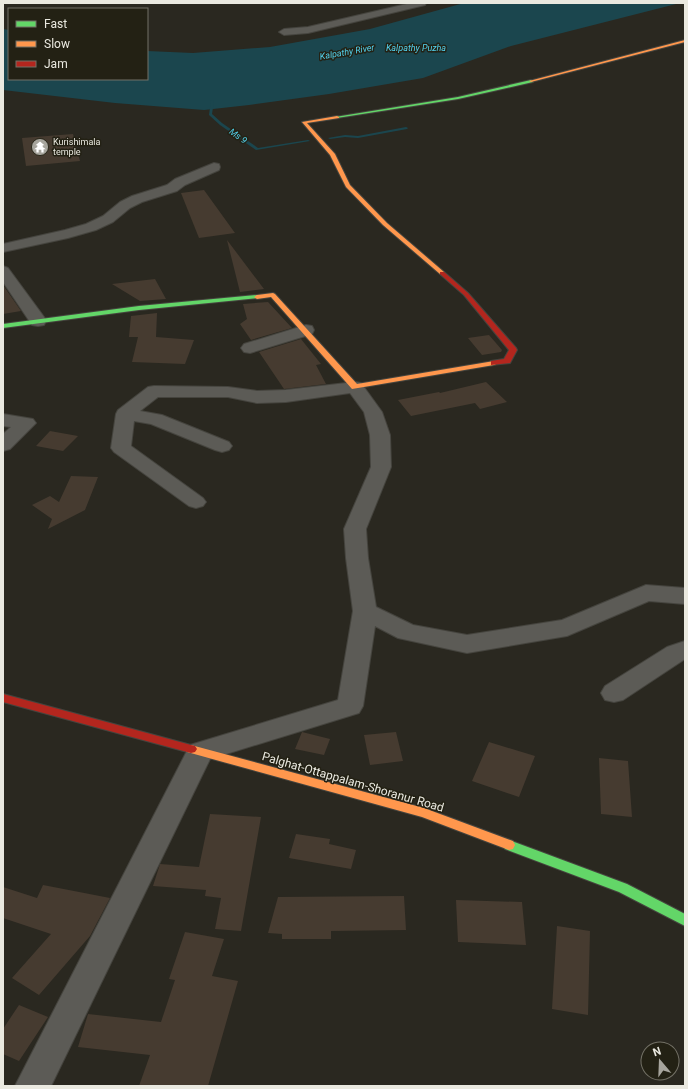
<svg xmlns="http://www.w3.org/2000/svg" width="688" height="1089" font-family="Roboto,sans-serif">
<rect width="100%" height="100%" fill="#2a2820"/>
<path fill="#1b464e" d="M 464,3 L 680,3 L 511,46 L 423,78 L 329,94 L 249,105 L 204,110 L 115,103 L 3,90 L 3,29 L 9,30 L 9,79 L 147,79 L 147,51 L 193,53 L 270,47 L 370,29 Z"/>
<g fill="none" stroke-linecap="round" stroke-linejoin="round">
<path fill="#1b464e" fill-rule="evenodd" d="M 211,100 L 214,101 L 212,114 L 222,123 L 258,148 L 308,140 L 310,141 L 256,150 L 220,125 L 209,115 Z
M 406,127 L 408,128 L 407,129 L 358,138 L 345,137 L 330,139 L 328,138 L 345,135 L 358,136 Z"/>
</g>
<path fill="#463b30" d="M 73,134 L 80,161 L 26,166 L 22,138 Z
M 204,190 L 235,233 L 199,238 L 181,193 Z
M 227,240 L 264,289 L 240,292 Z
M 155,279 L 166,299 L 140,301 L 112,284 Z
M 3,285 L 21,311 L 3,314 Z
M 268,302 L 292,328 L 251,340 L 240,324 L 247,319 L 243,304 Z
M 157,313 L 156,337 L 194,340 L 185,364 L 132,362 L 138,337 L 129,337 L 131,316 Z
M 489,335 L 502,350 L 501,352 L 482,355 L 468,338 Z
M 301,339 L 321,364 L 316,365 L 326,384 L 284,389 L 259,352 Z
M 486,382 L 507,402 L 480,409 L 475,403 L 411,416 L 398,400 L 439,392 L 440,393 Z
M 50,431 L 78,436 L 63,451 L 36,446 Z
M 71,476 L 98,477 L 85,510 L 48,529 L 52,519 L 32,505 L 50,496 L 59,502 Z
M 302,732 L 330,739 L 324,755 L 295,749 Z
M 396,732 L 403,761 L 370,765 L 364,735 Z
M 489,742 L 535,756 L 519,797 L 472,781 Z
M 599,758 L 628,761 L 632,817 L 601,814 Z
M 210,814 L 261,817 L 241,931 L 215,929 L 221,898 L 205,896 L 206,890 L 153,886 L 160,864 L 199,867 Z
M 296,834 L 330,839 L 329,844 L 356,850 L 351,869 L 289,858 Z
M 43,885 L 110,898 L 90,936 L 39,995 L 12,978 L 51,934 L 3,918 L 3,887 L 37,898 Z
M 404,896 L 406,930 L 331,931 L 331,939 L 282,939 L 282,934 L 268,933 L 278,897 Z
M 456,900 L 522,902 L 526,945 L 458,942 Z
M 557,926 L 590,931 L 588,1015 L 552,1009 Z
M 185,932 L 224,939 L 212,976 L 238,981 L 208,1086 L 139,1086 L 150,1055 L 78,1047 L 88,1014 L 161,1022 L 175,980 L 169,979 Z
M 19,1005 L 48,1017 L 19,1061 L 3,1054 L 3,1029 Z"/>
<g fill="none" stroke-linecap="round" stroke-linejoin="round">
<g stroke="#45443e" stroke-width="2">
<path id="street" d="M 411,3 L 426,3 L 425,5 L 308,33 L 284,35 L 279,32 L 284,29 L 308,27 Z
M 214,163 L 219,164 L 220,167 L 219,170 L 185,185 L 177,191 L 142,202 L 130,208 L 113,222 L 96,230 L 68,238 L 3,252 L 3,244 L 65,230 L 86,224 L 103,216 L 120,202 L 132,196 L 167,185 L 175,179 Z
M 3,266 L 8,268 L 44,317 L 46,321 L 44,325 L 38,326 L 32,325 L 3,282 Z
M 306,325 L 312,326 L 314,330 L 312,334 L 250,353 L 244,352 L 241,348 L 244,344 Z
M 355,382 L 361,383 L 382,412 L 390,435 L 391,467 L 366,529 L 368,558 L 376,607 L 413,625 L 467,635 L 562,620 L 646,585 L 685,588 L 685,604 L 649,601 L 567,636 L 467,653 L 398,638 L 375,626 L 363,706 L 359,713 L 210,759 L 51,1086 L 15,1086 L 190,745 L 338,700 L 353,611 L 346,558 L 344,529 L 371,467 L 370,435 L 364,412 L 350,393 L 286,402 L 257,403 L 228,397 L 158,397 L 140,411 L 162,415 L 229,442 L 232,446 L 229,450 L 222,452 L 215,450 L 151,424 L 134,421 L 131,446 L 203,498 L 206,502 L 203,506 L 196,508 L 189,506 L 114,452 L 111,448 L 116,414 L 118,410 L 148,387 L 154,386 L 228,387 L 257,391 L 286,390 Z
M 3,414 L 33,419 L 36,423 L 10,449 L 3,451 L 3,434 L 11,427 L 3,426 Z
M 685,641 L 685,659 L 623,700 L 614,702 L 605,700 L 601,693 L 605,686 L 667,647 Z"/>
</g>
<g stroke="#45443e" stroke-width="2">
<path id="fast" d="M 531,80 L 533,82 L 458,99 L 337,118 L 335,117 L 458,97 Z
M 257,295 L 259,296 L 259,298 L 139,310 L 3,328 L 3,324 L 139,306 Z
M 509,840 L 627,884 L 685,914 L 685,926 L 619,892 L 505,849 L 503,845 L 505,841 Z"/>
</g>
<g stroke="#45443e" stroke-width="2">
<path id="slow" d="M 685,40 L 685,42 L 531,82 L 529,81 Z
M 337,116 L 339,117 L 339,118 L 307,123 L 335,154 L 350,185 L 387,223 L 444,272 L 444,274 L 440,274 L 383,225 L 346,187 L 330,155 L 302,122 Z
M 273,293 L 275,294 L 357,384 L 494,361 L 498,363 L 494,365 L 352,389 L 271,297 L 257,299 L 254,297 L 257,295 Z
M 191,745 L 424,808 L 513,841 L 515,845 L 513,849 L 509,850 L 422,817 L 187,752 L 185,749 L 187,746 Z"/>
</g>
<g stroke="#45443e" stroke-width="2">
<path id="jam" d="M 440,272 L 444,272 L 468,293 L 516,348 L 517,350 L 510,363 L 491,365 L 491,361 L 504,359 L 509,350 L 464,295 L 440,274 Z
M 3,694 L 191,745 L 195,746 L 197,749 L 195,752 L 191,753 L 3,702 Z"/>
</g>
<use href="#street" fill="#5c5b56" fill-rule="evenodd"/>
<use href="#fast" fill="#63d668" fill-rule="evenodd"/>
<use href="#slow" fill="#ff974d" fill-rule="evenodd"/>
<use href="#jam" fill="#b3261e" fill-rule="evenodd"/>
</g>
<defs>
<g id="temple-disc" transform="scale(0.9)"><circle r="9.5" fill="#a7a59d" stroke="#232114"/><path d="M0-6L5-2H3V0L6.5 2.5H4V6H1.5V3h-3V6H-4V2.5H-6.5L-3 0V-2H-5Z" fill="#fff"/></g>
</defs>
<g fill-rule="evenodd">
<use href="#temple-disc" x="40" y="147"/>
</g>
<g text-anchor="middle" stroke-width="3" stroke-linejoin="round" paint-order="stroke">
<g font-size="9" font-style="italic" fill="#53d3ef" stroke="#232114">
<text x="416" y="51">Kalpathy Puzha</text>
<text transform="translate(347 52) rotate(-10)" y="3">Kalpathy River</text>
<text transform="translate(238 136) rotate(35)" y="3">Ms 9</text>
</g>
<g font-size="9" fill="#eae9e0" stroke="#232114" text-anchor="start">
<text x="53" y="145">Kurishimala<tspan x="53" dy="10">temple</tspan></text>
</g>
<g font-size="12" fill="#eae9e0" stroke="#232114">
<text transform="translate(353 782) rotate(16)" y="4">Palghat-Ottappalam-Shoranur Road</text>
</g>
</g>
<rect width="688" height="1089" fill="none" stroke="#eae9e0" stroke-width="8"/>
<rect x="8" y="8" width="140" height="72" fill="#232114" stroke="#737166"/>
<rect x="16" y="21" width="20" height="6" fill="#63d668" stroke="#737166"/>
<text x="44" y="28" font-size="12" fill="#eae9e0">Fast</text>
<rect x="16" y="41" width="20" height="6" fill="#ff974d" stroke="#737166"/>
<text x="44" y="48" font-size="12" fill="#eae9e0">Slow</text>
<rect x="16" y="61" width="20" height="6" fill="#b3261e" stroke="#737166"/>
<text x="44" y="68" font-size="12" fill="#eae9e0">Jam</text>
<g transform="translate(660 1061) rotate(341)"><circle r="19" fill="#232114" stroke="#737166"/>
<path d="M0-3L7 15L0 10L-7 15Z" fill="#a7a59d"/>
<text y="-6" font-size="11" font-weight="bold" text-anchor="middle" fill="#eae9e0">N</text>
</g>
</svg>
